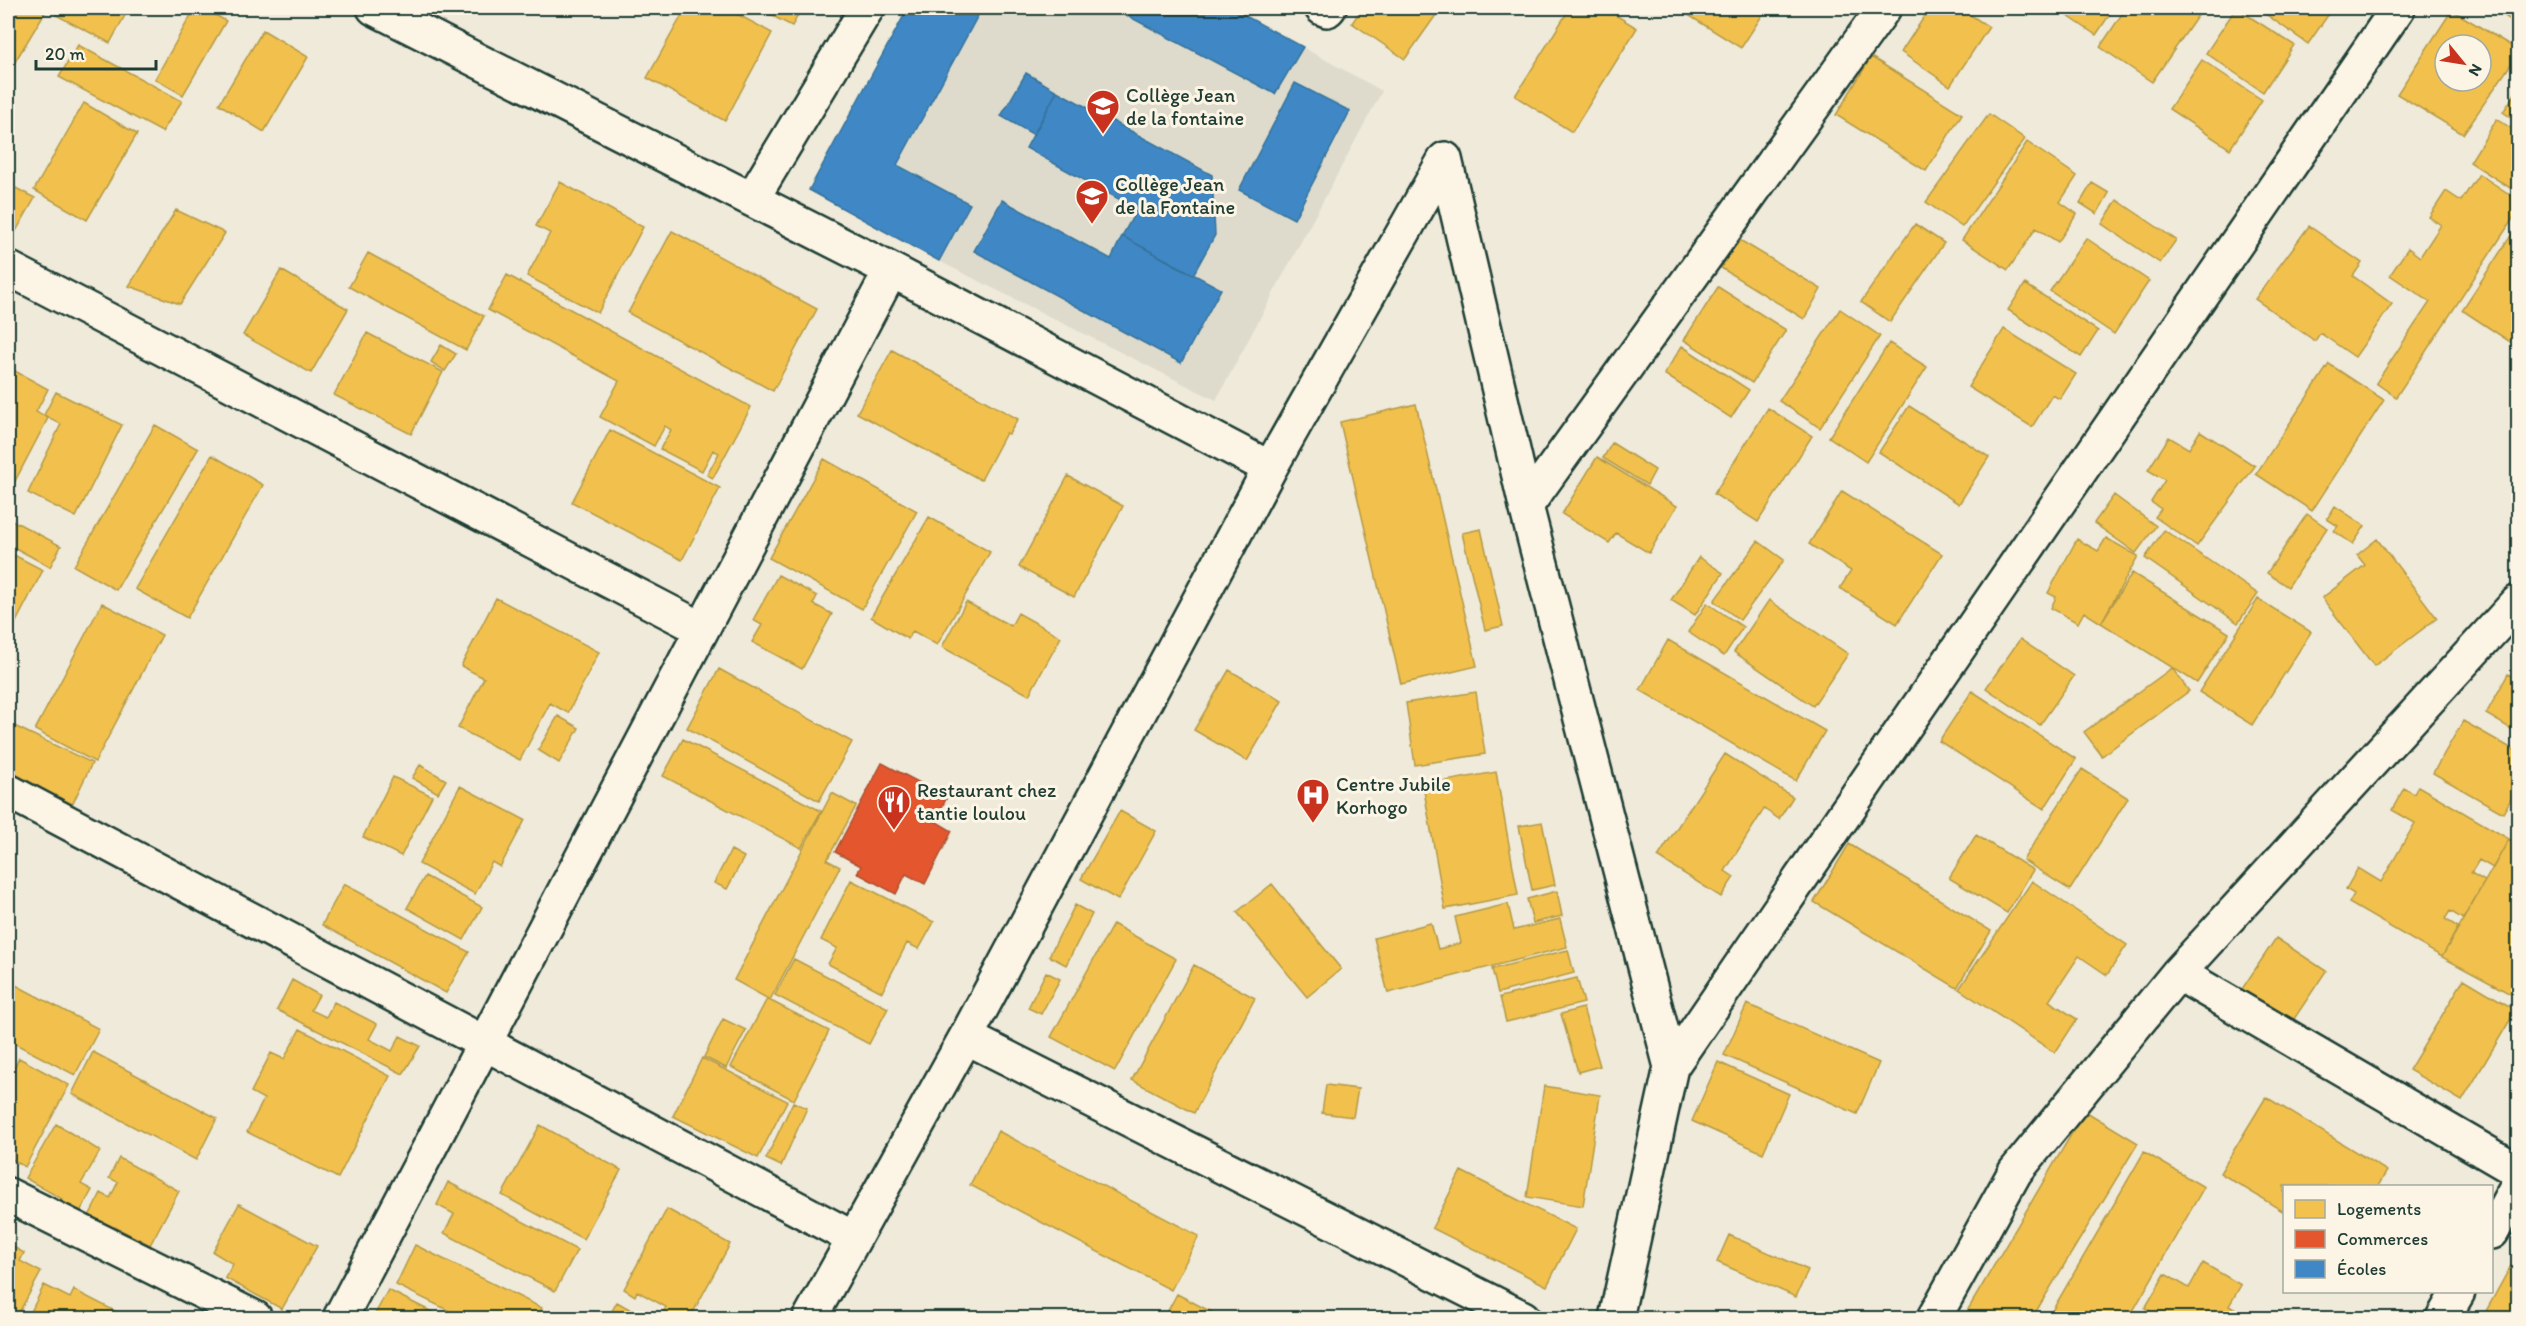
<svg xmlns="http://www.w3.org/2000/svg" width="2526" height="1326" font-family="Itim,sans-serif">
<rect width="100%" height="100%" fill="#efeada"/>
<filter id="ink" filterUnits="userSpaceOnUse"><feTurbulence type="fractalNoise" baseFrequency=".0167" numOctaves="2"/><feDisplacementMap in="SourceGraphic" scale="12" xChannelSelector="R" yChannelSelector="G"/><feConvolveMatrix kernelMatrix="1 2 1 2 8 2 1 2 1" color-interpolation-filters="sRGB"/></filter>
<g filter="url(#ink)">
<path fill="#dedbcc" d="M 908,8 L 1231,8 L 1382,91 L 1216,400 L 939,261 L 809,190 Z"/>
<path fill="#f2c14e" stroke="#b39946" stroke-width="1.5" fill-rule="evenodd" d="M 8,8 L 47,9 L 13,65 L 8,63 Z
M 60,8 L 129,8 L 110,43 L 56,15 Z
M 195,8 L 203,8 L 226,21 L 183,95 L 155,79 Z
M 686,8 L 726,8 L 772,33 L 725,121 L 647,78 Z
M 757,8 L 802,8 L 792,26 Z
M 1362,8 L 1441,8 L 1405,59 L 1352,23 Z
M 1570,8 L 1604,8 L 1637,28 L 1572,132 L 1515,96 Z
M 1677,8 L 1767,8 L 1741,48 Z
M 1930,8 L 1960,8 L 1989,27 L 1950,86 L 1901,52 Z
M 2056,8 L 2114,8 L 2096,35 Z
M 2126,8 L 2203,8 L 2152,82 L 2100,47 Z
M 2236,8 L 2294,45 L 2263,92 L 2206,53 Z
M 2257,8 L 2333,8 L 2308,44 Z
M 2493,8 L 2518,8 L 2518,25 Z
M 2452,10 L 2518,50 L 2518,54 L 2463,134 L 2397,94 ZM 2445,45 L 2481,45 L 2481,81 L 2445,81 Z
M 263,30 L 308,57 L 264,132 L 219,104 Z
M 78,45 L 182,101 L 162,132 L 59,77 Z
M 1871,57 L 1962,114 L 1926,171 L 1836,115 Z
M 2202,60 L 2262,100 L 2230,149 L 2169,109 Z
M 2518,89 L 2518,122 L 2503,112 Z
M 84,103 L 137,134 L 87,220 L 34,190 Z
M 1989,114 L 2025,139 L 1962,227 L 1926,202 Z
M 2497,119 L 2518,133 L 2518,193 L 2470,162 Z
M 2027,142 L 2077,176 L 2060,202 L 2077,214 L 2058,242 L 2036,228 L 2008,270 L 1962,240 Z
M 2479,174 L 2518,200 L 2518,211 L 2396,397 L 2376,383 L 2430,302 L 2390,275 L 2408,248 L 2420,257 L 2441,225 L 2429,217 L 2446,191 L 2461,201 Z
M 560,182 L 643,227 L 598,313 L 527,276 L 550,233 L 536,226 Z
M 2092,183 L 2109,193 L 2097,214 L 2080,203 Z
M 8,184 L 35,198 L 8,245 Z
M 2117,200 L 2176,240 L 2160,263 L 2102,224 Z
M 176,210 L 225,233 L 180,304 L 129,286 Z
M 1915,224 L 1944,243 L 1890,322 L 1861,302 Z
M 2518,225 L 2518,347 L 2462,310 Z
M 2309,226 L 2362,263 L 2353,276 L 2392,304 L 2355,357 L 2320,333 L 2315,341 L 2255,299 Z
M 672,231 L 817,309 L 773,391 L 628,313 Z
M 2086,238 L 2149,281 L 2114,334 L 2050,291 Z
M 1738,239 L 1821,289 L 1804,319 L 1721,268 Z
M 368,253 L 484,316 L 466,350 L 349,287 Z
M 281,270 L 348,309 L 311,373 L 243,335 Z
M 507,275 L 751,407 L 713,478 L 707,475 L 719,453 L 713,450 L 702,471 L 660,449 L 671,430 L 665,426 L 654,446 L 600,417 L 619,381 L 488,310 Z
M 2025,284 L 2098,331 L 2081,357 L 2008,310 Z
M 1718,287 L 1786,330 L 1752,383 L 1684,340 Z
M 1840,309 L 1880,336 L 1820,428 L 1779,401 Z
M 2004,329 L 2076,374 L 2060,399 L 2052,395 L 2032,427 L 1968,387 Z
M 367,333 L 443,372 L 411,434 L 334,395 Z
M 1889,343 L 1927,367 L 1866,462 L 1829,437 Z
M 441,345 L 456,354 L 445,371 L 431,362 Z
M 1682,346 L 1749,390 L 1731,418 L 1664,374 Z
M 892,350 L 1018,419 L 1009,434 L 1006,433 L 981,480 L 857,413 Z
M 2329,364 L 2384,400 L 2312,511 L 2256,474 Z
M 13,370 L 48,389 L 36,412 L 48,418 L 14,483 L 8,480 L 8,380 Z
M 56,392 L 122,425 L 76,517 L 28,493 L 61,424 L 44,415 Z
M 1416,404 L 1477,666 L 1401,684 L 1340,422 Z
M 1909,406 L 1989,457 L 1959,504 L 1879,452 Z
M 1768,408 L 1812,436 L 1758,522 L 1714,494 Z
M 155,425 L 198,449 L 116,590 L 74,566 Z
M 610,430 L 720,488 L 682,560 L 572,502 Z
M 2200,431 L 2255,466 L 2197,546 L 2155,517 L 2161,509 L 2151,502 L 2165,480 L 2148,470 L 2169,437 L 2189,449 Z
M 1612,443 L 1655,470 L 1647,485 L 1603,458 Z
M 212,455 L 263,485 L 187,618 L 135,589 Z
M 1597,457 L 1677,506 L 1649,553 L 1616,533 L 1609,543 L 1562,514 Z
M 824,459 L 917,511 L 862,609 L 769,558 Z
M 1068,476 L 1123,506 L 1074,597 L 1019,567 Z
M 1842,491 L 1942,554 L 1897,624 L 1840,588 L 1851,571 L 1809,544 Z
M 2114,495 L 2156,526 L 2136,553 L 2094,523 Z
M 2335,506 L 2365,526 L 2353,544 L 2334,531 L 2338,526 L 2327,519 Z
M 2307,514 L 2327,528 L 2288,587 L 2267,573 Z
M 929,517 L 990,552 L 937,645 L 913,631 L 908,639 L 871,617 Z
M 8,518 L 61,546 L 50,567 L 8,544 Z
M 1481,529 L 1503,626 L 1485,630 L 1462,533 Z
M 2164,530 L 2258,594 L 2238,623 L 2145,558 Z
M 2106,538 L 2138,556 L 2101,623 L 2084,612 L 2078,623 L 2051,608 L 2056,597 L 2048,593 L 2077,539 L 2098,551 Z
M 2377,539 L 2437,618 L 2374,666 L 2322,598 L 2365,565 L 2357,555 Z
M 1758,541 L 1784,560 L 1740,620 L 1714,601 Z
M 8,552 L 43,570 L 15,624 L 8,620 Z
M 1699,557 L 1723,573 L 1695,615 L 1671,600 Z
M 2132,573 L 2229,633 L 2197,683 L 2101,623 Z
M 778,575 L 817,596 L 813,604 L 832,614 L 802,669 L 752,642 L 762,625 L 753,620 Z
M 496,598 L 599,652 L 568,713 L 550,703 L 520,760 L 458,728 L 484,678 L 461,666 Z
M 2258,599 L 2311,632 L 2252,725 L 2199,692 Z
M 1769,600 L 1848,654 L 1813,706 L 1734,652 Z
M 966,602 L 1011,626 L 1018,613 L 1061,637 L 1029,695 L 942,647 Z
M 102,603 L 162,635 L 95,762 L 35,730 Z
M 1707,603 L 1743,627 L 1724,656 L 1688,632 Z
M 2020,639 L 2074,676 L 2040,725 L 1986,688 Z
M 1668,640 L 1825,731 L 1796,781 L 1640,690 Z
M 2172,668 L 2189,691 L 2102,756 L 2084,732 Z
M 719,669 L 852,742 L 819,801 L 687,728 Z
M 1229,670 L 1282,701 L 1247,761 L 1194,730 Z
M 2508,674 L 2518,680 L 2518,733 L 2486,714 Z
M 1972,691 L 2076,759 L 2044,809 L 1939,741 Z
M 1476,692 L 1485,754 L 1415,765 L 1406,703 Z
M 558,716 L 579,728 L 559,763 L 538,750 Z
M 2463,721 L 2518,752 L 2518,787 L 2503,813 L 2433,773 Z
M 8,723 L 92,763 L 72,805 L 8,774 Z
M 683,739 L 821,811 L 801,848 L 663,776 Z
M 1725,754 L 1793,797 L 1779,819 L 1764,809 L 1725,871 L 1734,877 L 1721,897 L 1658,857 Z
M 420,765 L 446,780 L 438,793 L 412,778 Z
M 2082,769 L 2128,798 L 2070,890 L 2023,860 Z
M 1496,772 L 1518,895 L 1445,909 L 1423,785 Z
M 393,777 L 432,796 L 401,856 L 363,837 Z
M 460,786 L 525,820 L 500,867 L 492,862 L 475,894 L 419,864 Z
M 2418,786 L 2509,839 L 2493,868 L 2479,860 L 2471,873 L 2485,881 L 2463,919 L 2450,911 L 2445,919 L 2458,927 L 2442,957 L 2349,903 L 2354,894 L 2346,889 L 2358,868 L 2381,882 L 2415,823 L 2392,810 L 2404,788 L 2414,794 Z
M 832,793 L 856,806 L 827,860 L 840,867 L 770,1000 L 734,980 Z
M 1120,811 L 1156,831 L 1118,900 L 1081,879 Z
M 1542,822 L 1555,885 L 1532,890 L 1519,826 Z
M 1976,835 L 2033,870 L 2007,913 L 1949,878 Z
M 2509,839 L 2518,844 L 2518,998 L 2442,957 Z
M 1849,844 L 1991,931 L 1957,988 L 1814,902 Z
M 731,850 L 744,857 L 727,889 L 714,883 Z
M 425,876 L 482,907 L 464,940 L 407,908 Z
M 851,880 L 934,922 L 919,949 L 907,943 L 882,992 L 828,964 L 837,948 L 821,940 Z
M 2032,881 L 2127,945 L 2107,975 L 2079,956 L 2049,1001 L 2077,1019 L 2055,1053 L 1959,989 Z
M 344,884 L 469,952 L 446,993 L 322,925 Z
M 1272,884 L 1341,969 L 1307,997 L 1237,912 Z
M 1557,891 L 1562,916 L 1533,923 L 1527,899 Z
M 1508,904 L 1514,930 L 1560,919 L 1567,947 L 1388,993 L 1374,938 L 1431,923 L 1438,949 L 1461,943 L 1455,917 Z
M 1075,905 L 1092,914 L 1066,965 L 1049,956 Z
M 1113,924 L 1176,959 L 1115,1071 L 1051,1037 Z
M 2276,938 L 2326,971 L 2292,1022 L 2242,989 Z
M 1568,950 L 1574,973 L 1498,993 L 1492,969 Z
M 794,959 L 888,1008 L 869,1044 L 775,995 Z
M 1194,965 L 1255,998 L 1194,1113 L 1132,1080 Z
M 1046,972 L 1060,979 L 1041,1014 L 1028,1008 Z
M 1577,978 L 1584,1003 L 1506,1022 L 1500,997 Z
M 2464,979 L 2516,1010 L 2462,1101 L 2409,1070 Z
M 292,980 L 319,995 L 311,1010 L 326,1017 L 334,1002 L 377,1024 L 369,1039 L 392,1051 L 400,1036 L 420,1046 L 403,1074 L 277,1010 Z
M 8,981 L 99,1029 L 75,1075 L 8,1040 Z
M 767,999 L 829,1031 L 794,1100 L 731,1067 Z
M 1747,1004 L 1879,1063 L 1857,1114 L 1724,1055 Z
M 1583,1008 L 1600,1066 L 1578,1072 L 1561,1014 Z
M 723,1019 L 746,1030 L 726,1068 L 704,1057 Z
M 300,1029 L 390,1076 L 338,1178 L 247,1132 L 264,1099 L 251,1092 L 271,1053 L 284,1059 Z
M 93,1052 L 217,1118 L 196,1160 L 72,1094 Z
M 19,1058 L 69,1085 L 25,1167 L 8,1157 L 8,1080 Z
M 702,1058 L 787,1101 L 758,1158 L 673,1116 Z
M 1718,1062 L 1789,1094 L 1763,1153 L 1692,1121 Z
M 1326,1085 L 1358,1089 L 1353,1117 L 1322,1113 Z
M 1544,1086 L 1600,1095 L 1583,1206 L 1527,1197 Z
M 2266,1097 L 2387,1171 L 2378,1186 L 2284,1186 L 2284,1212 L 2220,1173 Z
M 793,1102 L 807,1108 L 781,1166 L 766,1159 Z
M 2085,1111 L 2138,1143 L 2032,1318 L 1963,1318 Z
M 56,1124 L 100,1151 L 81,1184 L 92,1190 L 77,1217 L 58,1206 L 62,1199 L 25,1178 Z
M 540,1125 L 621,1170 L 583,1239 L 502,1195 Z
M 998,1131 L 1199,1236 L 1171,1290 L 970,1185 Z
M 2144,1152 L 2204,1187 L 2129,1318 L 2048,1318 Z
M 119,1158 L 179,1191 L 150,1245 L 115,1227 L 110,1235 L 86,1222 L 101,1193 L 110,1198 L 118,1182 L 109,1178 Z
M 1461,1171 L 1576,1229 L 1547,1286 L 1432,1228 Z
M 448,1182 L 577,1250 L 555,1291 L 444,1233 L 454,1214 L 437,1205 Z
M 239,1204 L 317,1246 L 282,1309 L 225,1278 L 233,1264 L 213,1252 Z
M 667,1209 L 730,1244 L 690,1318 L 660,1318 L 666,1307 L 637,1291 L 635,1296 L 624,1289 Z
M 1729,1235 L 1808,1270 L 1796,1297 L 1717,1262 Z
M 8,1244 L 24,1253 L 20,1261 L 41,1272 L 16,1318 L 8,1318 Z
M 415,1245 L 542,1308 L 537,1318 L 464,1318 L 396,1285 Z
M 2518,1253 L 2518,1318 L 2495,1318 L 2485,1313 Z
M 2203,1263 L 2241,1285 L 2229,1306 L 2250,1318 L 2150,1318 L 2153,1313 L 2145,1308 L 2165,1274 L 2189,1288 Z
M 44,1285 L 70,1298 L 74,1290 L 117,1312 L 114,1318 L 28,1318 Z
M 388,1290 L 444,1318 L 373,1318 Z
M 1177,1294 L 1223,1318 L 1164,1318 Z
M 617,1302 L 640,1315 L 638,1318 L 608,1318 Z"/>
<path fill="#e4572e" stroke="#a94f30" stroke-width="1.5" d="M 882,763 L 947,797 L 935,821 L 952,831 L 925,884 L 906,874 L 896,894 L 857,873 L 861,866 L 835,852 Z"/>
<path fill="#3f88c5" stroke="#35729a" stroke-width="1.5" d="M 908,8 L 982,8 L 897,165 L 970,204 L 939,261 L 809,190 Z
M 1113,8 L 1231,8 L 1303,47 L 1275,94 Z
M 1026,73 L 1057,91 L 1034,135 L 1001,116 Z
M 1295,83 L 1350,111 L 1294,219 L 1239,190 Z
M 1057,91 L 1212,175 L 1215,235 L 1193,275 L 1122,236 L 1137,209 L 1026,148 Z
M 1002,200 L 1111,259 L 1122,236 L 1221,289 L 1181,363 L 974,251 Z"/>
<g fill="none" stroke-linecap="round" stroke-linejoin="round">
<g stroke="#1f3d34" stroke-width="38">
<path id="minor" d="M 374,8 L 891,270 L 1270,468
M 1322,8 L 1327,10 L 1329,8
M 1445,159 L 1526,506 L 1671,1067
M 752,199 L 867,8
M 8,268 L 702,629
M 1526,506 L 1884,8
M 8,791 L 853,1238
M 2178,973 L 2518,1171
M 966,1037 L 1523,1318
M 8,1195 L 255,1318
M 2492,1232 L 2518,1184
M 340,1318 L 891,270
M 810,1318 L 966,1037 L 1270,468 L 1445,159
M 1616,1318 L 1671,1067 L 2398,8
M 1934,1318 L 2015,1172 L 2178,973 L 2518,602
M 2443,1318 L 2458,1292"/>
</g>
<use href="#minor" stroke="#fcf5e5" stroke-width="33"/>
</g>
</g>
<defs>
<g id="university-pin" transform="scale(1.725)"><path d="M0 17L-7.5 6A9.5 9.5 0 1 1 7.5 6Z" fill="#c8321e" stroke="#fcf5e5"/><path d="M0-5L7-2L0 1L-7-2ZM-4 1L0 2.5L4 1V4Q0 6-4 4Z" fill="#fff"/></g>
<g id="school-pin" transform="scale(1.725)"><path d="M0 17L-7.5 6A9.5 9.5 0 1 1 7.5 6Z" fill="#c8321e" stroke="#fcf5e5"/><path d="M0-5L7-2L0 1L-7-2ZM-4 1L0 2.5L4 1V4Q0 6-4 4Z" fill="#fff"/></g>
<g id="hospital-pin" transform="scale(1.725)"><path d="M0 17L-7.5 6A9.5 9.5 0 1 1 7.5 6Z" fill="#c8321e" stroke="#fcf5e5"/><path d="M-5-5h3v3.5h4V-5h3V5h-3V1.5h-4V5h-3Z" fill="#fff"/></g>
<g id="restaurant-pin" transform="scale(1.725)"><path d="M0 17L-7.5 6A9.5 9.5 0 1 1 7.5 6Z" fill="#c8321e" stroke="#fcf5e5"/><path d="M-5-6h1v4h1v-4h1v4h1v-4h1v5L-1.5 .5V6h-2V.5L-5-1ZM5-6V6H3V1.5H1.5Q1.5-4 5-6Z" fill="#fff"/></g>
</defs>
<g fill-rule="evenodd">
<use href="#university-pin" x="1103" y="106"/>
<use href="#school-pin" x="1092" y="196"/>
<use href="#hospital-pin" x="1313" y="795"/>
<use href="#restaurant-pin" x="894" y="802"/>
</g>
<g text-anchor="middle" stroke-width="6" stroke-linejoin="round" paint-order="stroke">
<g font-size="20" fill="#1f3d34" stroke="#fcf5e5" text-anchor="start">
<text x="1126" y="102">Collège Jean<tspan x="1126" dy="23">de la fontaine</tspan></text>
<text x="1115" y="191">Collège Jean<tspan x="1115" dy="23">de la Fontaine</tspan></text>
<text x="1336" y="791">Centre Jubile<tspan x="1336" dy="23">Korhogo</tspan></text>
<text x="917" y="797">Restaurant chez<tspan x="917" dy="23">tantie loulou</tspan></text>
</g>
</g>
<rect width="2526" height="1326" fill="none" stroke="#fcf5e5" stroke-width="30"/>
<rect x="15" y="15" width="2496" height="1296" fill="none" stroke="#1f3d34" stroke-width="2" filter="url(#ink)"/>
<rect x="2283" y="1185" width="210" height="108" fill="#fcf5e5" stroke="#a4ab9e" stroke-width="1.5"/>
<rect x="2295" y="1200" width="30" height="18" fill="#f2c14e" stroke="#a4ab9e" stroke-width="1.5"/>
<text x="2337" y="1215" font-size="18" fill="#1f3d34">Logements</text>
<rect x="2295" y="1230" width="30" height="18" fill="#e4572e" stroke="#a4ab9e" stroke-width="1.5"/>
<text x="2337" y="1245" font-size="18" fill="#1f3d34">Commerces</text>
<rect x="2295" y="1260" width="30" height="18" fill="#3f88c5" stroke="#a4ab9e" stroke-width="1.5"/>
<text x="2337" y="1275" font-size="18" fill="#1f3d34">Écoles</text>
<g transform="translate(2463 63) rotate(120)"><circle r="28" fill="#fcf5e5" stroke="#a4ab9e" stroke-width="1.5"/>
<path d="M0-4.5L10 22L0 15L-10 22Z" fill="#c8321e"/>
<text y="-9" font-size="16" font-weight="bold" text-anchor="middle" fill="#1f3d34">N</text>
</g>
<path d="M36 60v9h120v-9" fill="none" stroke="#1f3d34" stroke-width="3"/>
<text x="45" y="60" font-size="18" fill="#1f3d34" stroke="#fcf5e5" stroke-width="4.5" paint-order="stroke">20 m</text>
</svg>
